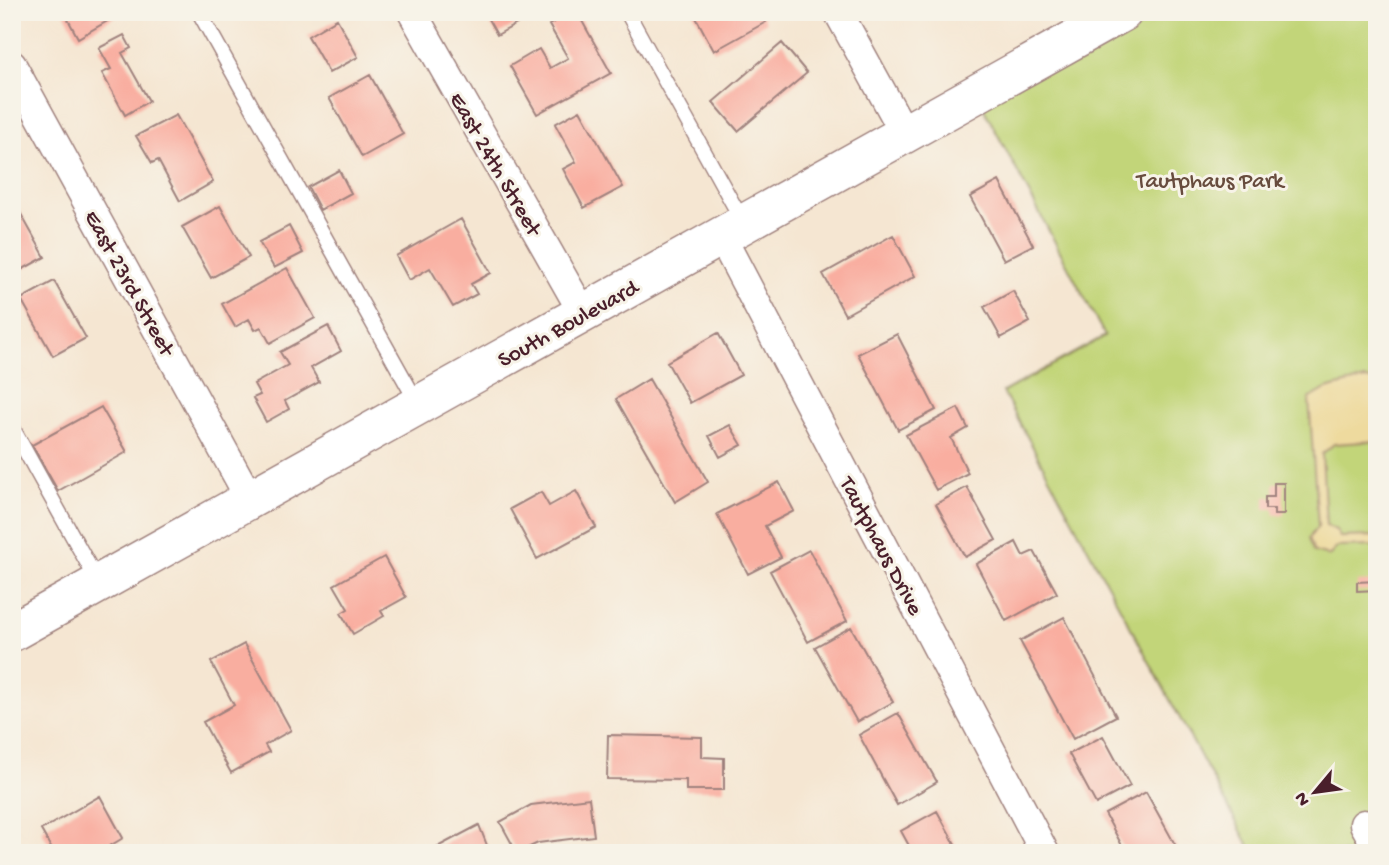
<svg xmlns="http://www.w3.org/2000/svg" width="1389" height="865" font-family="'Gochi Hand',sans-serif">
<rect width="100%" height="100%" fill="#f7f3e8"/>
<filter id="ink" filterUnits="userSpaceOnUse"><feTurbulence type="fractalNoise" baseFrequency=".0143" numOctaves="2"/><feDisplacementMap in="SourceGraphic" scale="14" xChannelSelector="R" yChannelSelector="G"/><feConvolveMatrix kernelMatrix="1 2 1 2 8 2 1 2 1" color-interpolation-filters="sRGB"/></filter>
<filter id="wash" filterUnits="userSpaceOnUse"><feTurbulence type="fractalNoise" baseFrequency=".00686" numOctaves="4" result="noise"/><feDisplacementMap in="SourceGraphic" scale="28" xChannelSelector="R" yChannelSelector="G"/><feGaussianBlur stdDeviation="1.57" result="paint"/><feColorMatrix in="noise" values="0 0 0 0 0 0 0 0 0 0 0 0 0 0 0 0 0 1.4 0 .05"/><feComposite in="paint" operator="in"/></filter>
<g filter="url(#wash)">
<rect width="100%" height="100%" fill="#f5e6d2"/>
<path fill="#c2d579" stroke="#867a52" stroke-width="2" d="M 1123,12 L 1377,12 L 1377,853 L 1253,853 L 1003,392 L 1105,336 L 976,94 Z"/>
<path fill="#eeda9e" stroke="#9c7c64" stroke-width="2" d="M 1365,379 L 1377,381 L 1377,441 L 1334,444 L 1322,454 L 1326,525 L 1336,530 L 1340,537 L 1377,536 L 1377,546 L 1337,547 L 1329,556 L 1314,552 L 1309,538 L 1318,526 L 1309,399 L 1326,389 Z"/>
<g id="blocks">
<path fill="#f9aea0" d="M 64,12 L 123,12 L 78,38 Z
M 484,12 L 538,12 L 497,35 Z
M 571,12 L 577,12 L 611,73 L 537,114 L 510,66 L 539,49 L 550,68 L 568,58 L 549,25 Z
M 693,12 L 760,12 L 766,22 L 714,51 Z
M 337,19 L 358,57 L 329,73 L 308,36 Z
M 124,35 L 131,48 L 122,53 L 149,101 L 125,115 L 102,73 L 111,69 L 99,48 Z
M 782,43 L 807,73 L 738,131 L 713,102 Z
M 370,75 L 403,134 L 362,157 L 329,98 Z
M 580,110 L 623,187 L 584,208 L 563,169 L 576,162 L 555,124 Z
M 176,115 L 213,182 L 180,201 L 158,160 L 152,163 L 136,136 Z
M 339,170 L 351,193 L 320,210 L 308,187 Z
M 999,181 L 1033,245 L 1004,260 L 970,197 Z
M 12,198 L 45,257 L 12,275 Z
M 220,206 L 249,257 L 211,278 L 182,227 Z
M 461,219 L 491,273 L 471,284 L 477,294 L 453,307 L 430,268 L 409,280 L 396,256 Z
M 289,226 L 303,253 L 274,268 L 259,242 Z
M 893,235 L 915,276 L 845,315 L 823,274 Z
M 287,268 L 315,318 L 270,343 L 261,327 L 255,330 L 249,319 L 235,327 L 222,304 Z
M 54,281 L 86,338 L 53,356 L 21,299 Z
M 1013,291 L 1030,322 L 1001,338 L 984,307 Z
M 328,326 L 341,351 L 311,368 L 319,382 L 285,401 L 289,409 L 266,422 L 253,398 L 260,395 L 254,384 L 288,365 L 280,352 Z
M 718,333 L 741,375 L 690,403 L 667,362 Z
M 897,334 L 936,410 L 898,430 L 858,354 Z
M 649,379 L 708,482 L 675,502 L 616,399 Z
M 101,407 L 127,452 L 58,491 L 32,445 Z
M 958,408 L 968,428 L 951,438 L 968,473 L 936,490 L 906,435 Z
M 730,425 L 742,445 L 720,457 L 709,436 Z
M 779,482 L 794,511 L 765,526 L 781,557 L 748,574 L 717,514 Z
M 1274,483 L 1284,483 L 1284,515 L 1274,515 L 1274,509 L 1265,509 L 1265,497 L 1274,497 Z
M 967,487 L 996,540 L 965,557 L 936,504 Z
M 576,491 L 596,527 L 537,559 L 510,509 L 541,492 L 549,506 Z
M 1016,542 L 1023,556 L 1034,551 L 1057,593 L 1006,621 L 976,564 Z
M 809,550 L 847,621 L 808,642 L 770,571 Z
M 384,557 L 406,597 L 381,611 L 384,616 L 353,634 L 341,613 L 348,609 L 334,585 Z
M 1377,581 L 1377,590 L 1357,591 L 1357,582 Z
M 1064,617 L 1116,716 L 1073,739 L 1020,641 Z
M 851,627 L 893,702 L 857,722 L 815,647 Z
M 244,644 L 291,730 L 265,745 L 269,752 L 231,773 L 203,722 L 234,705 L 211,662 Z
M 898,713 L 937,782 L 897,805 L 859,735 Z
M 608,735 L 702,737 L 702,757 L 724,758 L 724,790 L 686,790 L 686,780 L 607,779 Z
M 1103,736 L 1130,786 L 1096,804 L 1069,754 Z
M 1146,792 L 1177,848 L 1168,853 L 1126,853 L 1105,814 Z
M 100,796 L 123,838 L 98,853 L 54,853 L 41,830 Z
M 589,798 L 594,836 L 538,843 L 517,853 L 500,822 L 531,805 Z
M 937,811 L 960,853 L 913,853 L 901,831 Z
M 479,825 L 490,853 L 426,853 Z"/>
</g>
</g>
<g filter="url(#ink)">
<use href="#blocks" fill-opacity="0" stroke="#a0827e" stroke-width="2"/>
<g fill="none" stroke-linecap="round" stroke-linejoin="round">
<g stroke="#a0827e" stroke-width="17">
<path id="lane" d="M 199,12 L 418,404
M 627,12 L 743,222
M 12,427 L 98,582"/>
</g>
<g stroke="#a0827e" stroke-width="31">
<path id="street" d="M 412,12 L 583,313
M 838,12 L 905,134
M 12,65 L 250,499
M 721,236 L 1045,853
M 1364,824 L 1377,847"/>
</g>
<g stroke="#a0827e" stroke-width="41">
<path id="secondary" d="M 12,632 L 1123,12"/>
</g>
<use href="#lane" stroke="#fff" stroke-width="14"/>
<use href="#street" stroke="#fff" stroke-width="28"/>
<use href="#secondary" stroke="#fff" stroke-width="38"/>
</g>
</g>
<g text-anchor="middle" stroke-width="6" stroke-linejoin="round" paint-order="stroke">
<g font-size="23" fill="#4a1f2b" stroke="#f7f3e8">
<text transform="translate(497 163) rotate(60)" y="8">East 24th Street</text>
<text transform="translate(131 282) rotate(61)" y="8">East 23rd Street</text>
<text transform="translate(567 322) rotate(-29)" y="8">South Boulevard</text>
<text transform="translate(883 545) rotate(62)" y="8">Tautphaus Drive</text>
</g>
<g font-size="23" fill="#684c3e" stroke="#f7f3e8">
<text x="1210" y="187">Tautphaus Park</text>
</g>
</g>
<rect width="1389" height="865" fill="none" stroke="#f7f3e8" stroke-width="42"/>
<g transform="translate(1315 792) rotate(241)" stroke="#f7f3e8" stroke-width="5" paint-order="stroke">
<path d="M0-5L12 26L0 18L-12 26Z" fill="#4a1f2b"/>
<text y="-10" font-size="19" font-weight="bold" text-anchor="middle" fill="#4a1f2b">N</text>
</g>
</svg>
